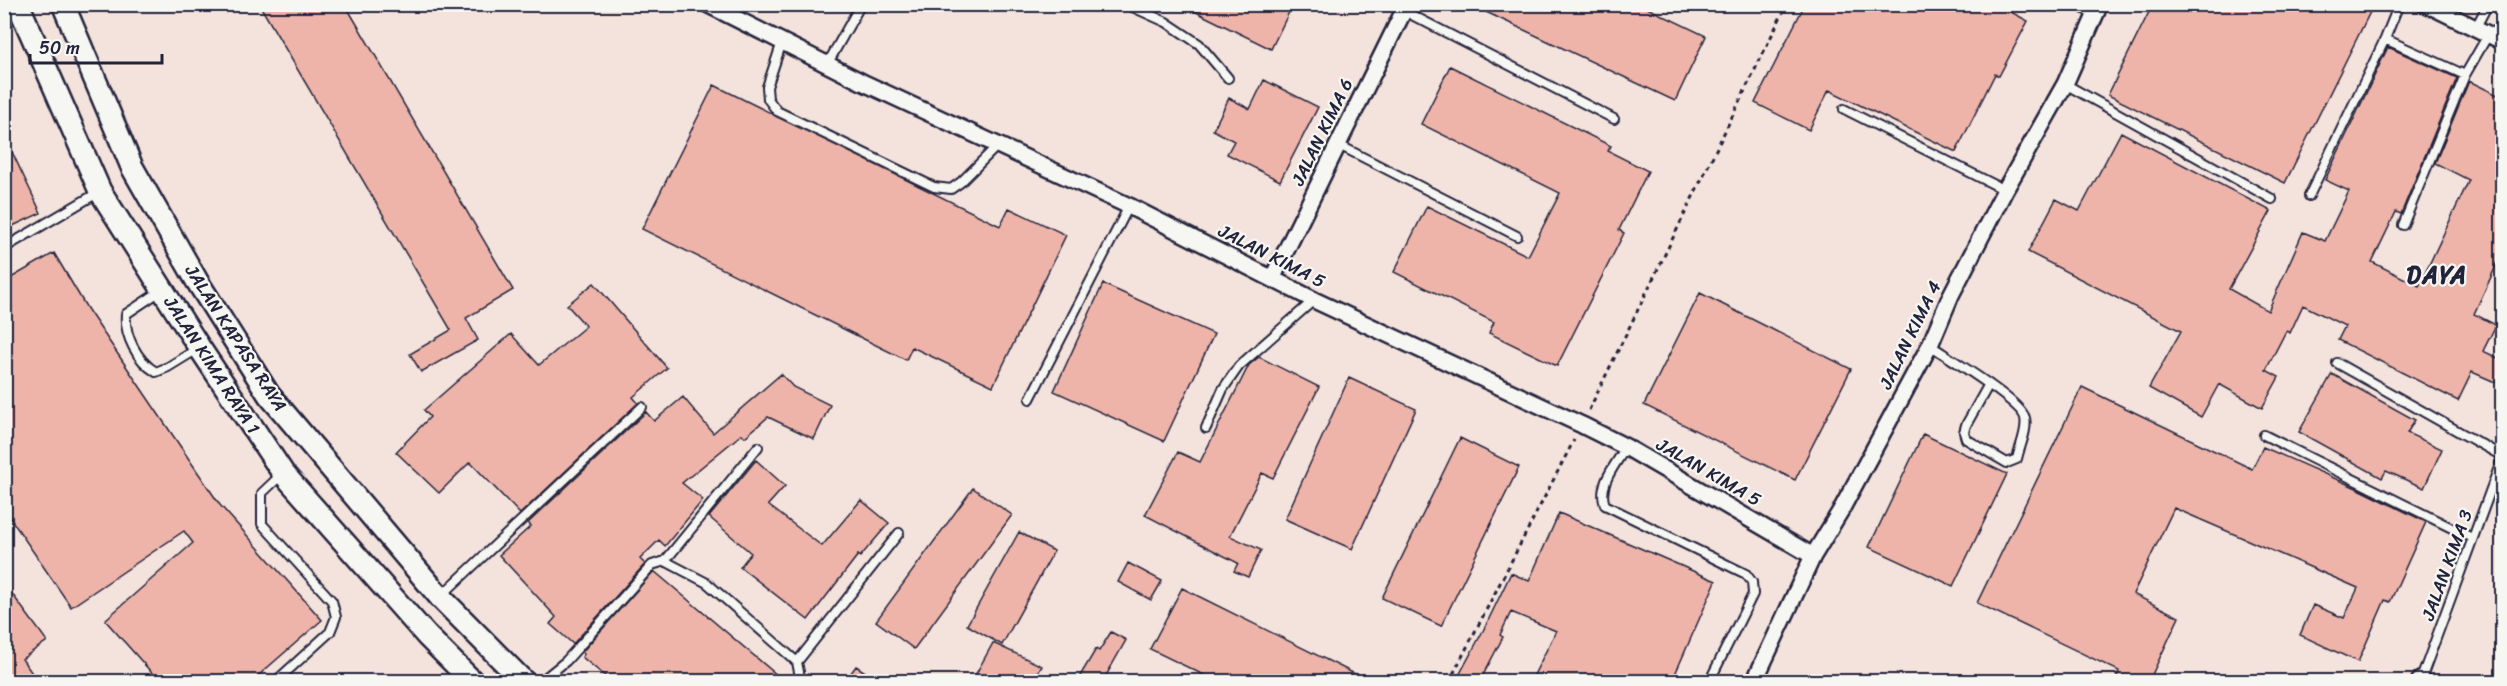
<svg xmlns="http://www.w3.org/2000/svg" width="2507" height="686" font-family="Sriracha,sans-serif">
<rect width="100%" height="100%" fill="#f6f6f2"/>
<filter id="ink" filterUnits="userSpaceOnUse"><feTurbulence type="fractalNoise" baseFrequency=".0167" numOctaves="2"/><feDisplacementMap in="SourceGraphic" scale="12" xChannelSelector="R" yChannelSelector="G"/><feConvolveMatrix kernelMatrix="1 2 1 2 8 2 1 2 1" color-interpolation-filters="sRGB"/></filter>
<g filter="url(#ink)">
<path fill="#f4e2dc" d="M 4,5 L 2502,5 L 2502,681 L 5,681 Z"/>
<path fill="#eeb4a9" stroke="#22223b" stroke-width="1.5" d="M 259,4 L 345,4 L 513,290 L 466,318 L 478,340 L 421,372 L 410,354 L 451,330 Z
M 1180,4 L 1293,4 L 1271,49 Z
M 1469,4 L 1639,4 L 1706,36 L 1675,101 Z
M 1805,4 L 1996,4 L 2028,21 L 1999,76 L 1995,74 L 1956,152 L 1829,90 L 1809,130 L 1755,103 Z
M 2153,4 L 2374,4 L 2285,183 L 2108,95 Z
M 2388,47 L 2457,78 L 2401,214 L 2396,212 L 2372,262 L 2419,286 L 2469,180 L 2435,163 L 2469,81 L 2502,97 L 2502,253 L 2474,314 L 2496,325 L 2483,351 L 2502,360 L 2502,385 L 2472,372 L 2458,401 L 2338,340 L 2345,326 L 2303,305 L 2290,333 L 2286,331 L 2266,370 L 2279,377 L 2262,408 L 2219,384 L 2201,417 L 2149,388 L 2181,331 L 2028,252 L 2056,199 L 2079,211 L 2121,132 L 2271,211 L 2229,289 L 2268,311 L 2303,232 L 2325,241 L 2349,191 L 2325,180 Z
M 1450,66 L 1611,146 L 1608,151 L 1648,171 L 1619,230 L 1624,233 L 1557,366 L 1489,333 L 1494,322 L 1394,272 L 1427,206 L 1528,256 L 1560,193 L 1421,124 Z
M 1264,80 L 1318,107 L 1280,181 L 1227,154 L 1234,141 L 1213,130 L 1229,98 L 1250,109 Z
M 714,85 L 1000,226 L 1009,208 L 1066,235 L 993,386 L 912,347 L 906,360 L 642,229 Z
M 4,135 L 41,213 L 4,230 Z
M 54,253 L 88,310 L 220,505 L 322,620 L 252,681 L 159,681 L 105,620 L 193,543 L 184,531 L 71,607 L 4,509 L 4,282 Z
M 594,283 L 667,368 L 633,397 L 638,403 L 520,514 L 470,462 L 439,493 L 396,452 L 430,417 L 424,410 L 511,334 L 539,365 L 586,326 L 567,305 Z
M 1103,284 L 1214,334 L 1164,441 L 1054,391 Z
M 1700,293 L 1851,369 L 1795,480 L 1644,405 Z
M 1259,357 L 1319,387 L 1273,478 L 1262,473 L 1230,536 L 1261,550 L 1248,577 L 1234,571 L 1238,563 L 1145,515 L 1178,452 L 1200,462 L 1249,365 Z
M 781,374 L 793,387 L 830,405 L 814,439 L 768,417 L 745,437 L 742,434 L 682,483 L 703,500 L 665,546 L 659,540 L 640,559 L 645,564 L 573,644 L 550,624 L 556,617 L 499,555 L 531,526 L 528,523 L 646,412 L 654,421 L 683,397 L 713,433 Z
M 2332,374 L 2415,420 L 2407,433 L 2442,449 L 2424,488 L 2386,471 L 2382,478 L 2299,432 Z
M 1349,378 L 1416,409 L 1352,549 L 1285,519 Z
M 2082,387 L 2252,469 L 2263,447 L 2361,490 L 2426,522 L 2390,602 L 2385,600 L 2358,662 L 2300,635 L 2313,605 L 2344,618 L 2358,588 L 2174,508 L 2133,594 L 2179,617 L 2149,681 L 2115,681 L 2119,671 L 1977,603 Z
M 1923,434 L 2007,474 L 1953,586 L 1869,547 Z
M 1460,438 L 1519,467 L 1441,626 L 1382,598 Z
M 756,460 L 785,486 L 768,505 L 822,546 L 861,500 L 889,523 L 860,557 L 858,555 L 808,620 L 740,567 L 751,553 L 709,517 Z
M 973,488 L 1012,515 L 914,649 L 876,621 Z
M 1559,513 L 1716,581 L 1672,681 L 1531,681 L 1556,631 L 1511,612 L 1500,635 L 1503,637 L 1480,681 L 1456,681 L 1485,627 L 1511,573 L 1529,581 Z
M 1019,532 L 1054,551 L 1002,645 L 967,625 Z
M 1128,563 L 1162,581 L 1151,600 L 1118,582 Z
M 654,571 L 784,681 L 611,681 L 582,657 L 584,654 L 582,652 Z
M 4,583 L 47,641 L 22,659 L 34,676 L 26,681 L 4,681 Z
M 1182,588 L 1369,681 L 1216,681 L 1150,649 Z
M 1111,632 L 1126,640 L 1103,681 L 1077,681 L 1096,649 L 1099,651 Z
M 993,643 L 1042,666 L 1033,681 L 972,681 Z
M 856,666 L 879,681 L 845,681 Z"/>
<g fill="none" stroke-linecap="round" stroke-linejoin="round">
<g stroke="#22223b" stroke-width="12">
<path id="lane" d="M 1126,4 L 1166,22 L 1199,44 L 1228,78
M 2076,4 L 2094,15
M 1404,11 L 1614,119
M 2475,29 L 2488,4
M 2385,39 L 2465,75 L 2403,225
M 782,42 L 767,87 L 768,99 L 777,111 L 934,187 L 951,189 L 961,182 L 999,144
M 828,63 L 861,4
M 2465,75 L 2488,35
M 2065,84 L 2272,199
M 1844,109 L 2005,190
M 1337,144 L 1517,236
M 2309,196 L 2385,39 L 2399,4
M 4,248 L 99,192
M 162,290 L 126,314 C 124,335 137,361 156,372 L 168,367 L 199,348
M 1930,345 C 1947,357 2021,401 2025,418 C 2028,430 2019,448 2017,459 L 2007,463 L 1966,439 L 1964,432 L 1966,425 L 1989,384
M 2337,363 L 2502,456
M 1030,399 L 1129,206
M 1206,428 L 1223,389 L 1239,366 L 1314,300
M 2264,435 L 2472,538
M 1626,447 C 1616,464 1597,485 1605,505 L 1746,574 L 1752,582 L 1753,594 L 1709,682
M 665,561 L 758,447
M 441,596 L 642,407
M 797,662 L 899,533
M 1159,681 L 1159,682
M 275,682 L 330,632 L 336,617 L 332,601 L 262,524 L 262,493 L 282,474
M 540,682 L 566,661 L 652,565 L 665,561 L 707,583 L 797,662 L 801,682
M 2420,682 L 2502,459"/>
</g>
<g stroke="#22223b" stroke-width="20">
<path id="street" d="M 707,4 L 862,82 L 1129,206 L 1314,300 L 1582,425 L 1626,447 L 1813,556
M 2426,4 L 2502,41
M 1273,277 L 1407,4
M 2420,680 L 2424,682
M 1754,682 L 1813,556 L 1841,510 L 1930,345 L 1951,295 L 2005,190 L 2065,84 L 2100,4"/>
</g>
<g stroke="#22223b" stroke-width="26">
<path id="secondary" d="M 18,4 L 100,191 L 199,347 L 283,473 L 427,636 L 473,682
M 63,4 L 132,167 L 197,281 L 269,395 L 440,597 L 524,682"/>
</g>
<path stroke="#22223b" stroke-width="3" stroke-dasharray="4.5 4.5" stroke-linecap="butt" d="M 1589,410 L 1787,4
M 1449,682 L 1574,440"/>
<use href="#lane" stroke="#f6f6f2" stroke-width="8"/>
<use href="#street" stroke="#f6f6f2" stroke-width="15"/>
<use href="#secondary" stroke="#f6f6f2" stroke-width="21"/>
</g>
</g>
<g text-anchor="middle" stroke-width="4.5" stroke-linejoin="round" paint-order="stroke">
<g font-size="18" fill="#22223b" stroke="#f6f6f2">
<text transform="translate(1322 132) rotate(-64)" y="6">JALAN KIMA 6</text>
<text transform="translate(1272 256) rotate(27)" y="6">JALAN KIMA 5</text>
<text transform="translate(1910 335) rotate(-64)" y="6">JALAN KIMA 4</text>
<text transform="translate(236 338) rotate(57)" y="6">JALAN KAPASA RAYA</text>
<text transform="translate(212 365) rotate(57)" y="6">JALAN KIMA RAYA 1</text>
<text transform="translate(1709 472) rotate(30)" y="6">JALAN KIMA 5</text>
<text transform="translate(2447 565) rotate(-70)" y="6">JALAN KIMA 3</text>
</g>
<g font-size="24" font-weight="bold" letter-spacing="1.5" fill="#22223b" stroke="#f6f6f2">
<text x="2437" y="283">DAYA</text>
</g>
</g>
<rect width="2507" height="686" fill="none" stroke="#f6f6f2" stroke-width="24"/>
<rect x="12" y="12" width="2483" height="662" fill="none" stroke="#22223b" stroke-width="2" filter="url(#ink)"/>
<path d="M30 54v9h132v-9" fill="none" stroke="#22223b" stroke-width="3"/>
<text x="39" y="54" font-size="18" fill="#22223b" stroke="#f6f6f2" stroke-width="4.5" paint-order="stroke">50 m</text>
</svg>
